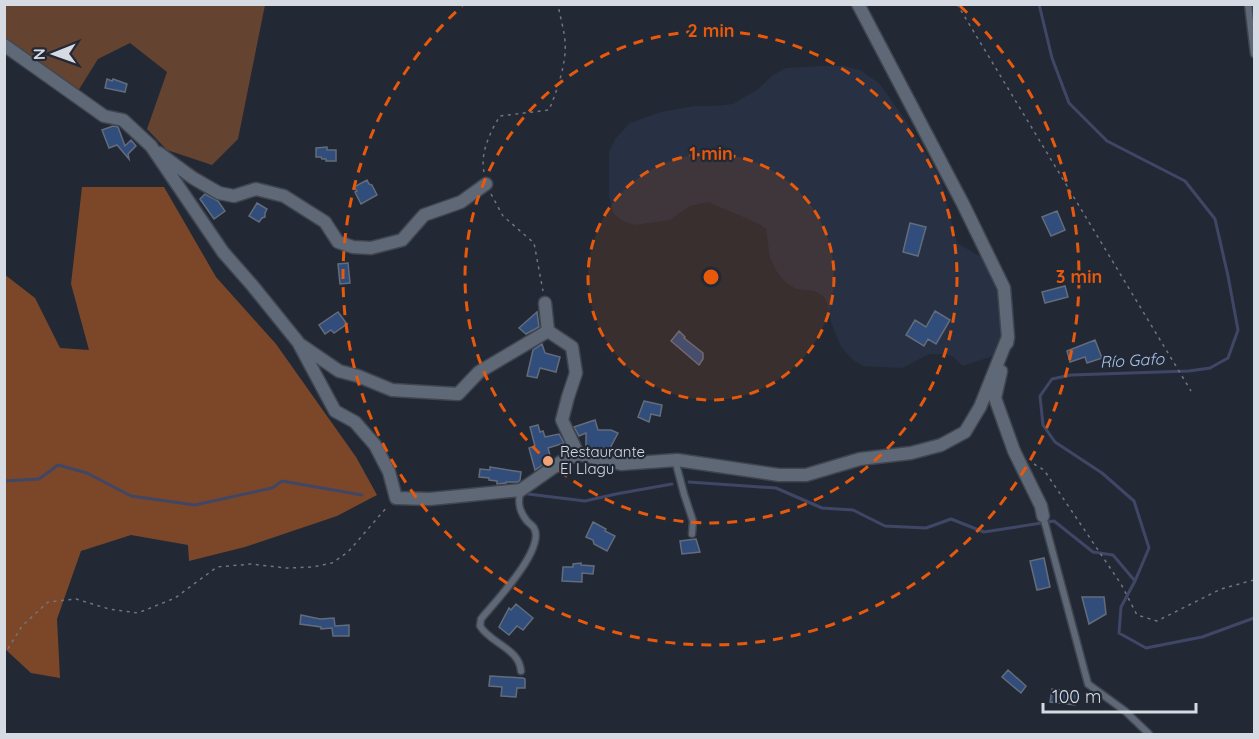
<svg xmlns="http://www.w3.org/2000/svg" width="1259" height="739" font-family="Quicksand,sans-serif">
<rect width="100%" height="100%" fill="#222935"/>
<path fill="#273143" d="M 820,66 L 844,66 L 860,70 L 879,83 L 904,118 L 940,178 L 957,243 L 985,259 L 1001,293 L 1003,329 L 993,356 L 963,366 L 952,356 L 944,354 L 929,354 L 902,368 L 864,366 L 853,360 L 841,347 L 831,322 L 828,305 L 824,297 L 815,291 L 796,289 L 785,282 L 777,272 L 770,258 L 766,229 L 759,224 L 708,202 L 690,206 L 670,220 L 635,225 L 623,221 L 613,213 L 609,195 L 609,152 L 615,139 L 630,123 L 661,112 L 694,106 L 714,106 L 733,104 L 758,89 L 773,75 L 786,68 Z"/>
<path fill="#644331" d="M 5,5 L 265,5 L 238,139 L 212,165 L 167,150 L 147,129 L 167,72 L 130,43 L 98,59 L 78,91 L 5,40 Z"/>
<path fill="#7b4728" d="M 82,187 L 164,187 L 216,277 L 276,344 L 356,457 L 377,495 L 337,516 L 245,547 L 189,561 L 188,545 L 131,535 L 81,551 L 57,619 L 60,678 L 31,673 L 5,649 L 4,274 L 35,298 L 60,348 L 89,350 L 71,284 Z"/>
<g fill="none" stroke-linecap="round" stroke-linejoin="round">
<path stroke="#404766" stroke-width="3" d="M 1039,4 L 1052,58 L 1069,103 L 1107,141 L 1185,181 L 1215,219 L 1228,276 L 1238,330 L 1228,358 L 1210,368 L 1189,371 L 1071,375 L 1052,379 L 1040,396 L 1043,425 L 1055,442 L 1102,473 L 1134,501 L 1149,548 L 1135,581 L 1121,607 L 1119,633 L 1146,648 L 1202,637 L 1254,618
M 4,481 L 39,479 L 58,465 L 87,473 L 131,496 L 195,505 L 272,488 L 282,481 L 362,495
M 689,482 L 776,488 L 822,508 L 853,510 L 885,526 L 926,528 L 951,519 L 984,532 L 1054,521 L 1093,552 L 1113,555 L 1135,581
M 528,494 L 585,501 L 616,494 L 672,484"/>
</g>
<path fill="#314d7b" stroke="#636c7a" stroke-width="1.5" d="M 107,79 L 112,81 L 113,79 L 127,84 L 125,92 L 105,88 Z
M 113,126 L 118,127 L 125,146 L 131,140 L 136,146 L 128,154 L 129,159 L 117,145 L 109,148 L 102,130 Z
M 327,147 L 327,150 L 336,150 L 336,161 L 326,161 L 326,159 L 322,159 L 321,157 L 316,157 L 316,148 Z
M 367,180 L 369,184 L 372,185 L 377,195 L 361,204 L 355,192 L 357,191 L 354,187 Z
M 205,194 L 218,201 L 225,211 L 214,219 L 200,199 Z
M 257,203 L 267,209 L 265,213 L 265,217 L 262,218 L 259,222 L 249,216 Z
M 1057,211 L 1065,230 L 1051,236 L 1042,217 Z
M 910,223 L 926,227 L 918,256 L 903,252 Z
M 348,263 L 350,283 L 340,284 L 338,264 Z
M 1065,286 L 1068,297 L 1045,303 L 1042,292 Z
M 935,311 L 950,320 L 936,344 L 928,339 L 924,346 L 906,335 L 915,320 L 926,327 Z
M 338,312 L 347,324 L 334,333 L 331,330 L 325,334 L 319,325 Z
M 537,312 L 539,327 L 526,334 L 519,328 Z
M 679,331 L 685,337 L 684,338 L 703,353 L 703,359 L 699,365 L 671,341 Z
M 1095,340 L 1102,358 L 1087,363 L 1085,357 L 1070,362 L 1067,351 Z
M 542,344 L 545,353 L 560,357 L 556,372 L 540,368 L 537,378 L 527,376 L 533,350 Z
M 644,401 L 662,405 L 660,416 L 651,414 L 649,422 L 638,417 Z
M 595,420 L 598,430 L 611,430 L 618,433 L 608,452 L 586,447 L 586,433 L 579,436 L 574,427 Z
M 538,425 L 540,432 L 543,431 L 545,437 L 559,434 L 564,443 L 548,448 L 551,459 L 535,470 L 529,448 L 535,446 L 530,427 Z
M 490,467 L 521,472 L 520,480 L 518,482 L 506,482 L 506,483 L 497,484 L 497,481 L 489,480 L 489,478 L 479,477 L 480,469 L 490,470 Z
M 593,522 L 606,529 L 605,531 L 615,536 L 607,551 L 594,544 L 593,540 L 586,537 Z
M 696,539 L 700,552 L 682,554 L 680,541 Z
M 1044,558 L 1050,587 L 1037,590 L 1030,561 Z
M 581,563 L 581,565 L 594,566 L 593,574 L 582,573 L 582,582 L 562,581 L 563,567 L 573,567 L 573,564 Z
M 1082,597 L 1104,597 L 1106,614 L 1089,624 Z
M 516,604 L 533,618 L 523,630 L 517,626 L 509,635 L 499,627 L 509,608 L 511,610 Z
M 301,615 L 320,619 L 334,618 L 335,626 L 349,625 L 349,636 L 333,636 L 332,628 L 321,629 L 321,627 L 300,624 Z
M 1008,670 L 1026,686 L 1021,693 L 1002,677 Z
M 490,676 L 523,678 L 525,679 L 525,688 L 517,688 L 516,697 L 501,696 L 502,687 L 489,686 Z
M 1052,689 L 1077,692 L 1075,705 L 1050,702 Z"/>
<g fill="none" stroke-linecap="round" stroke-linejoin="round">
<g stroke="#404650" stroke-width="9">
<path id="lane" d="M 1248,4 L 1254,54
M 675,460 L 684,494 L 693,521 L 692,534
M 521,490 C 517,502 519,511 527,521 C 529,523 532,525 534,528 C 546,549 494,603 481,619 L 480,626 C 491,644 519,648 521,671
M 1043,516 L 1088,684 L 1125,711 L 1149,734"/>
</g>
<g stroke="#404650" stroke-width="15">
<path id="street" d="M 858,4 L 963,204 L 1004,288 L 1008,337 L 1007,343
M 4,45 L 104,116 L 123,120 L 151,146 L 223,252 L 252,285 L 298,342 L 335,411 L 355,422 L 375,445 L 389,472 L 396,498 L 430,499 L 521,490 L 561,462 L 578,454 L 621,464 L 677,460 L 779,475 L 806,475 L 860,459 L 911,453 L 941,445 L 965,432 L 980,407 L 1008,337
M 159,153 L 193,178 L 219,193 L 234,196 L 256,189 L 284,196 L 325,222 L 338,242 L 353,247 L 371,248 L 402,240 L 424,215 L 461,202 L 486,184
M 545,303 L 548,331 L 572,347 L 576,373 L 568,397 L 562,420 L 578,454
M 301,345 L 339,371 L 358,376 L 392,390 L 458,394 L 479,372 L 548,331
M 1001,371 L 995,398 L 1014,451 L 1041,506 L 1043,516"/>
</g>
<path stroke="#707681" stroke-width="1.5" stroke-dasharray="3 4.5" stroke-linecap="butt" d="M 957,4 L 1191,391
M 484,172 C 480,153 490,132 500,116 L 549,110 C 557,91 567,62 565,41 C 564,29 560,17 558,4
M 491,194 L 503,216 L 534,243 L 543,291
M 1034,464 L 1044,470 L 1121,584 L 1137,615 L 1157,621 L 1221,589 L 1254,580
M 4,655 L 22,626 L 48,602 L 76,599 L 109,609 L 138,613 L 175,598 L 217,567 L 251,564 L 286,568 L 313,567 L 332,563 L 348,552 L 387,507"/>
<use href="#lane" stroke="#5f6876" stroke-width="6"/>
<use href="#street" stroke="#5f6876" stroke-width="12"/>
</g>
<circle cx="711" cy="277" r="123" fill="#e8590c" fill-opacity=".12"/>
<g fill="none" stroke="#e8590c" stroke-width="3" stroke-dasharray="10 8">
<circle cx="711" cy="277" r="123"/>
<circle cx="711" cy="277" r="246"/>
<path d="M960 6A368 368 0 1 1 462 6"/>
</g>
<circle fill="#efa377" stroke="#222935" stroke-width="2" cx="548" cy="461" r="6"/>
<g text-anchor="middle" stroke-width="4.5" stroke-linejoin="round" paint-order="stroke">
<g font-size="15" fill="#d6dbe3" stroke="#222935" text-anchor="start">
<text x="560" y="457">Restaurante<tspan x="560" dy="17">El Llagu</tspan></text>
</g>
<g font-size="16" font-style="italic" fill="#abc6f2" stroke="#222935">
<text transform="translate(1132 360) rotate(-3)" y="6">Río Gafo</text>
</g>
</g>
<circle cx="711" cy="277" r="9" fill="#e8590c" stroke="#222935" stroke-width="3"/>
<g font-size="18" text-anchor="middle" font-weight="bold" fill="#e8590c" stroke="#222935" stroke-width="4.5" stroke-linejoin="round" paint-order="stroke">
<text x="711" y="37">2 min</text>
<text x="711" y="160">1 min</text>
<text x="1079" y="283">3 min</text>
</g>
<rect width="1259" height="739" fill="none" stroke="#d6dbe3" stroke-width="12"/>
<g transform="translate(54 54) rotate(269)" stroke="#222935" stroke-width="4.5" paint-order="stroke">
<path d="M0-4.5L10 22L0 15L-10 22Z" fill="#d6dbe3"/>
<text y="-9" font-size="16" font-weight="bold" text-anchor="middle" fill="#d6dbe3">N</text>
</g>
<path d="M1043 703v9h153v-9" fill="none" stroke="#d6dbe3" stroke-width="3"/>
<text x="1052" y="703" font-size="18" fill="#d6dbe3" stroke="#222935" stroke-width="4.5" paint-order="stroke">100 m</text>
</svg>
